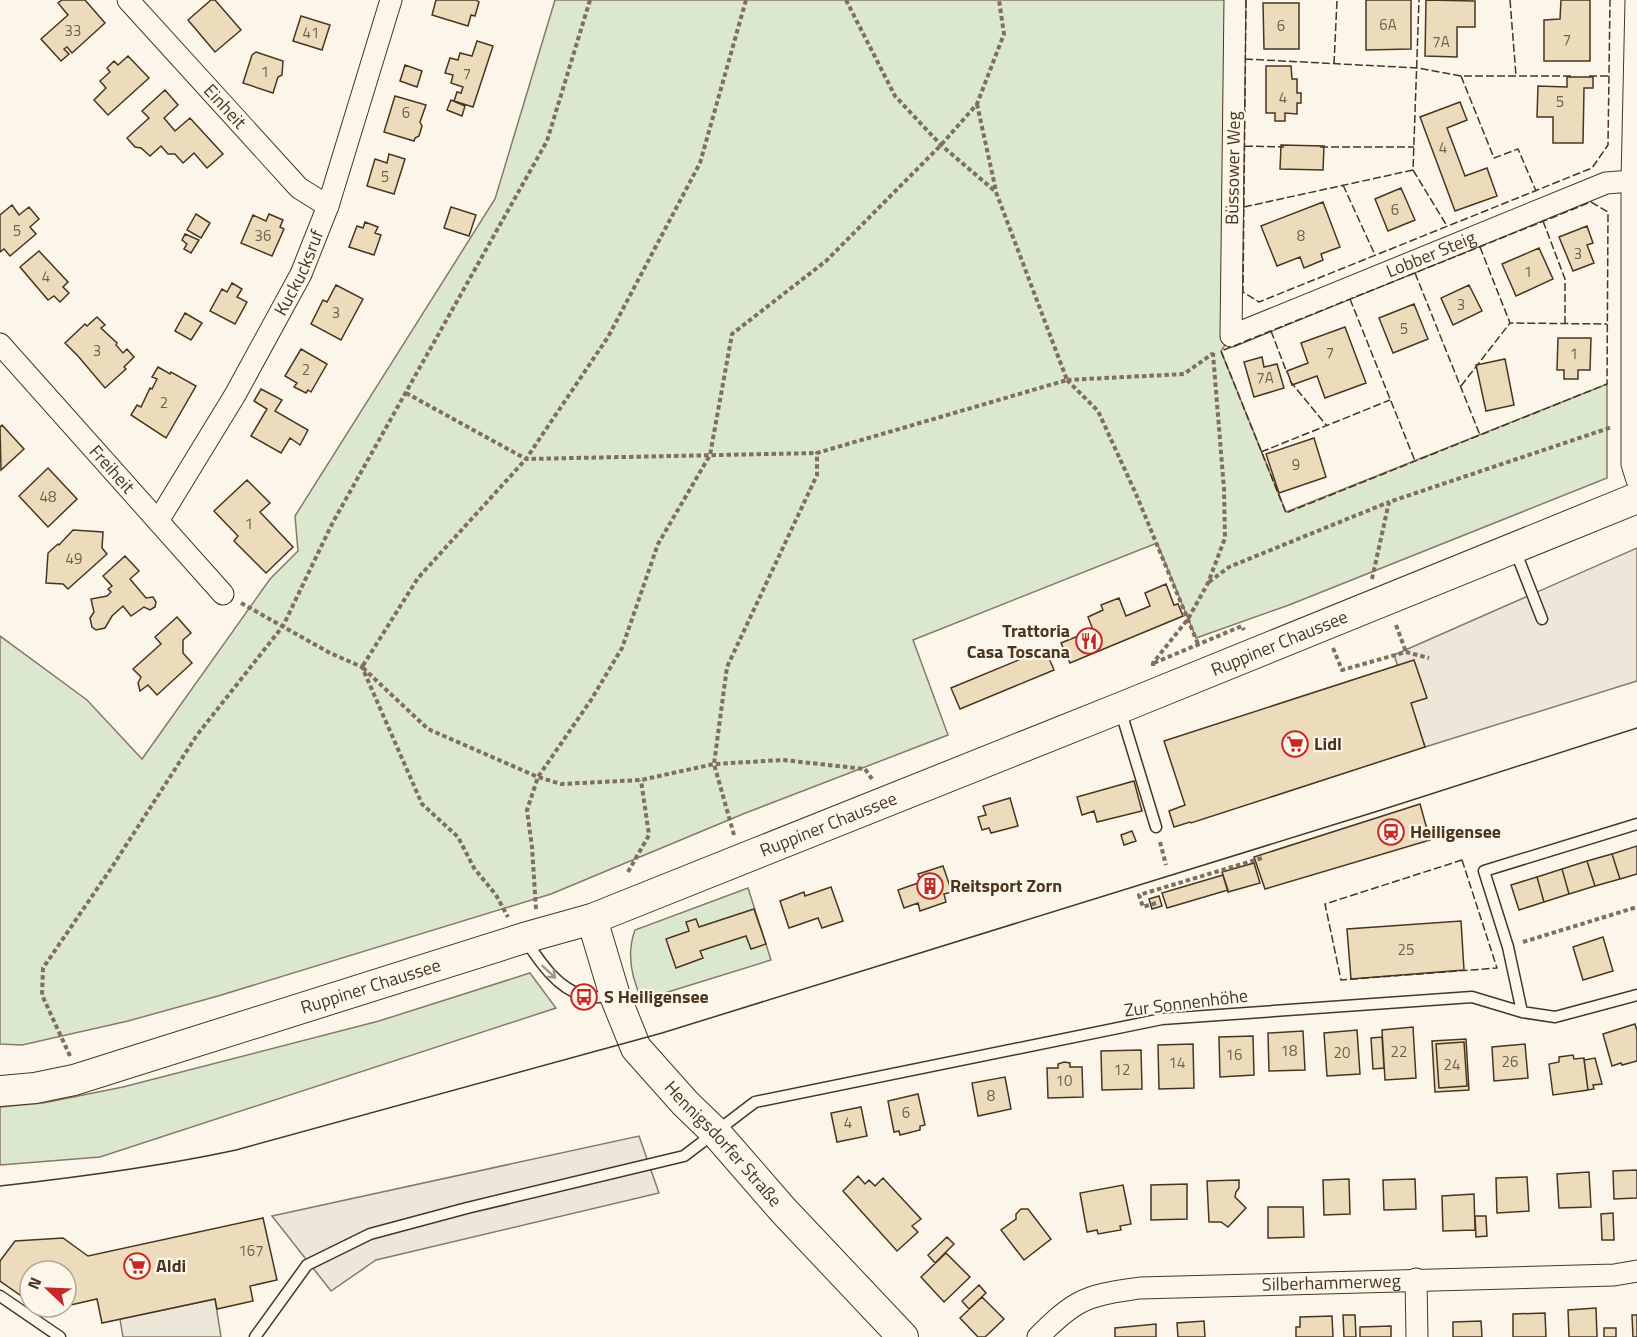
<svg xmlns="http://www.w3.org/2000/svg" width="1637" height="1337" font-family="'Titillium Web',sans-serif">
<rect width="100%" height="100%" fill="#fbf6e9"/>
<path fill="#dce7d0" stroke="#887966" stroke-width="1.5" d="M 555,0 L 1235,0 L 1231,336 L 1221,351 L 1286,512 L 1607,384 L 1607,478 L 1289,605 L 1196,638 L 1157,543 L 913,640 L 948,735 L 743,814 L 551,894 L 218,996 L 128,1021 L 22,1045 L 0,1044 L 0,636 L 87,700 L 142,759 L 270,579 L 298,551 L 295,516 L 495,199 Z
M 748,888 L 771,960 L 642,1000 C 631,977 626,954 635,930 Z
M 530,973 L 556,1008 L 100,1157 L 0,1165 L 0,1107 L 43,1103 L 123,1087 L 379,1021 Z"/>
<path fill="#ede7d9" stroke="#887966" stroke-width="1.5" d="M 1637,548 L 1637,681 L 1425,747 L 1394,655 Z
M 639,1136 L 659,1193 L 376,1260 L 331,1291 L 272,1216 Z
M 215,1299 L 221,1337 L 123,1337 L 120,1319 Z"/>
<path fill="#ecdcbc" stroke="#4a3520" stroke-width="1.5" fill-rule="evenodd" d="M 62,0 L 85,0 L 105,23 L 72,53 L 67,47 L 64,49 L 69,54 L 61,61 L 41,39 L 68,15 L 58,3 Z
M 211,0 L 215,0 L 241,30 L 215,52 L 188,20 Z
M 436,0 L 476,0 L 479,2 L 475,16 L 471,15 L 468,26 L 432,15 Z
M 1366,0 L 1411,0 L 1411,49 L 1366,50 Z
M 1426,0 L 1475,1 L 1475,27 L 1457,27 L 1457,57 L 1425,56 Z
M 1561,0 L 1590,0 L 1590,61 L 1544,61 L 1544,20 L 1560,19 Z
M 1263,3 L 1299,3 L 1299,49 L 1264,49 Z
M 301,16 L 330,25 L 322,50 L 293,41 Z
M 477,41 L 493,46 L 473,107 L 454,101 L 457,92 L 461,93 L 463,87 L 451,83 L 453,75 L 445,73 L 450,58 L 458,60 L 460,53 L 472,56 Z
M 256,52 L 283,61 L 282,75 L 278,77 L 273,93 L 243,83 L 252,55 Z
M 128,56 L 149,78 L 108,115 L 94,100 L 106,88 L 100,81 L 110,72 L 107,68 L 114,61 L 118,65 Z
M 405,65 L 422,71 L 417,87 L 400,81 Z
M 1266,66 L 1291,66 L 1292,79 L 1297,79 L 1297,93 L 1301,93 L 1301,103 L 1297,103 L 1297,114 L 1285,113 L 1285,121 L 1275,121 L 1275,113 L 1266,113 Z
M 1567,77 L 1593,77 L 1593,88 L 1584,88 L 1583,143 L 1553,143 L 1553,117 L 1537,117 L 1538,86 L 1567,87 Z
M 165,90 L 178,105 L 164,118 L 175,131 L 190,118 L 223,154 L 207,168 L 194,153 L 183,163 L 175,154 L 168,154 L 161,146 L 150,156 L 141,148 L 135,147 L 127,138 L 149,118 L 142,111 Z
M 395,96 L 426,105 L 420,122 L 422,126 L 419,136 L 415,138 L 414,141 L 384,132 Z
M 451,100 L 465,106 L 462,116 L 447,110 Z
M 1460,102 L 1467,120 L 1447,128 L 1465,176 L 1487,168 L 1497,196 L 1455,211 L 1420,117 Z
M 1281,145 L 1324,146 L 1323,170 L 1280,169 Z
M 389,154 L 405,159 L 394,194 L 367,186 L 375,159 L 387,163 Z
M 1401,188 L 1415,220 L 1388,231 L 1375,199 Z
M 1323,202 L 1340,247 L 1321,254 L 1323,260 L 1304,268 L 1300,257 L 1277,266 L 1261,226 Z
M 12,205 L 19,215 L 29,207 L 39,219 L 30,227 L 36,234 L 10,256 L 4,249 L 0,252 L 0,215 Z
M 451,207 L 476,215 L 469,236 L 444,228 Z
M 196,214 L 210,223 L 201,238 L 187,230 Z
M 269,214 L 283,220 L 280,227 L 284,229 L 272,256 L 241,243 L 253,215 L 266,221 Z
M 365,222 L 378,227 L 375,233 L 381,235 L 374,255 L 349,247 L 357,226 L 363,228 Z
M 1587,226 L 1593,243 L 1587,245 L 1594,263 L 1573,271 L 1559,237 Z
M 185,234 L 199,240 L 191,253 L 184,249 L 187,244 L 182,240 Z
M 1539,248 L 1553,279 L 1516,296 L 1502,264 Z
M 39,251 L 68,282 L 63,287 L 69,293 L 60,302 L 54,296 L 48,300 L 20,267 Z
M 232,283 L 242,289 L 237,297 L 247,302 L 235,324 L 210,311 L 222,289 L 227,292 Z
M 336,285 L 363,299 L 341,340 L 311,324 L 323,300 L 327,302 Z
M 1469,285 L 1482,311 L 1453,325 L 1441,298 Z
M 1414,304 L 1428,339 L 1393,353 L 1379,318 Z
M 185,313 L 202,323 L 191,340 L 175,331 Z
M 97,317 L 105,325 L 101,328 L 117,343 L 116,345 L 123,353 L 127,349 L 134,357 L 124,367 L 126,369 L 105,388 L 78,356 L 65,343 L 85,324 L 87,326 Z
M 1345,327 L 1366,383 L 1325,398 L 1317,376 L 1292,385 L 1287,371 L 1308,363 L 1301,343 Z
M 1558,338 L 1591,338 L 1590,370 L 1578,370 L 1578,379 L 1564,379 L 1564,370 L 1557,370 Z
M 301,349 L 327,364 L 311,392 L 308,390 L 306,393 L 294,387 L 297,383 L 285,376 Z
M 1262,357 L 1264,367 L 1277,364 L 1284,388 L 1254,397 L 1244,362 Z
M 1505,359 L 1514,405 L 1486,411 L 1476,365 Z
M 158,367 L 170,374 L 171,372 L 196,386 L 166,438 L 131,415 L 137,405 L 141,407 L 150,388 L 152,389 L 157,379 L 152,377 Z
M 261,389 L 282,400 L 275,411 L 308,430 L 300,445 L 290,438 L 281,453 L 251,436 L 267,409 L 254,401 Z
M 2,425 L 24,449 L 1,470 L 0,427 Z
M 1314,438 L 1326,477 L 1279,493 L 1266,454 Z
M 48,468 L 77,499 L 48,527 L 19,496 Z
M 247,480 L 270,503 L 260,512 L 293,547 L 266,573 L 234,541 L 238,536 L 214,511 Z
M 73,530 L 103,532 L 102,548 L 107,554 L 68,589 L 63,584 L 46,583 L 48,553 L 58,544 L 59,545 Z
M 125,556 L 139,571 L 130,579 L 146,598 L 153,597 L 156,602 L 155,607 L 150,610 L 144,607 L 131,616 L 123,606 L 112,616 L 105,628 L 96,630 L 92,627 L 90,618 L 94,612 L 91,599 L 107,596 L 111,592 L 108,589 L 112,586 L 103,576 Z
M 1166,584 L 1174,605 L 1178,604 L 1183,616 L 1070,663 L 1061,643 L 1093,630 L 1088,617 L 1103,610 L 1101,605 L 1119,598 L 1126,616 L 1150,606 L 1145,593 Z
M 177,617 L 191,633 L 183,640 L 183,653 L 192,663 L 157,695 L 148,685 L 140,691 L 138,683 L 141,677 L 133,669 L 161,644 L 155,637 Z
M 1045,649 L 1054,670 L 960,709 L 951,688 Z
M 1414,660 L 1427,698 L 1411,703 L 1425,747 L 1191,823 L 1190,822 L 1174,827 L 1169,811 L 1185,805 L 1164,741 Z
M 1134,781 L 1142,811 L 1097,822 L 1094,811 L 1082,815 L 1077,797 Z
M 1010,798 L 1018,826 L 991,833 L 989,828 L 982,830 L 978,817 L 986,815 L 983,806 Z
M 1420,804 L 1430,840 L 1265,889 L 1254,857 Z
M 1132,831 L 1136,841 L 1124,845 L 1121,835 Z
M 1637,846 L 1637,874 L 1620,879 L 1612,854 Z
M 1612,854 L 1620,879 L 1595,886 L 1587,861 Z
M 1587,861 L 1595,886 L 1569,894 L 1562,869 Z
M 1254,863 L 1260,883 L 1228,892 L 1222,872 Z
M 943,866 L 952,892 L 944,894 L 946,902 L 920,911 L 918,903 L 904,908 L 898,890 L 921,882 L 918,874 Z
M 1562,869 L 1569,894 L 1544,902 L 1537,877 Z
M 1223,875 L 1228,890 L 1167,908 L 1162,893 Z
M 1537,877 L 1544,902 L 1519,910 L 1511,885 Z
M 831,887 L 843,921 L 822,928 L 818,918 L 789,928 L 780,901 L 804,892 L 805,896 Z
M 1159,896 L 1162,906 L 1152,909 L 1149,899 Z
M 754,909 L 766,944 L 751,949 L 746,936 L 700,951 L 703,958 L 676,968 L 666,939 L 689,931 L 686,922 L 696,919 L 699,927 Z
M 1461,921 L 1464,970 L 1351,979 L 1347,929 Z
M 1603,937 L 1613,971 L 1583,980 L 1573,947 Z
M 1635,1024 L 1637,1031 L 1637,1061 L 1622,1065 L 1621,1063 L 1612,1066 L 1603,1034 Z
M 1413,1027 L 1416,1078 L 1385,1080 L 1382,1030 Z
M 1357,1030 L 1360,1074 L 1327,1076 L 1324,1033 Z
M 1303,1031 L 1305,1070 L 1269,1071 L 1268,1033 Z
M 1253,1036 L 1254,1075 L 1220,1077 L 1219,1037 Z
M 1382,1037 L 1384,1068 L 1373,1069 L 1371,1038 Z
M 1466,1039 L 1469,1090 L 1435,1092 L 1432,1041 ZM 1464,1042 L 1467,1086 L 1439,1088 L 1436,1044 Z
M 1464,1042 L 1467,1086 L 1439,1088 L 1436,1044 Z
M 1193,1044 L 1194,1088 L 1159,1089 L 1158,1045 Z
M 1525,1044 L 1528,1078 L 1494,1081 L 1492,1047 Z
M 1141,1050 L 1142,1089 L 1102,1090 L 1101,1051 Z
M 1573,1055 L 1574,1059 L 1584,1058 L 1588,1090 L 1553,1095 L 1549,1064 L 1559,1062 L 1559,1057 Z
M 1595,1058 L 1602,1084 L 1593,1085 L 1594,1089 L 1588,1090 L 1584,1060 Z
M 1064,1062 L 1070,1063 L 1070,1067 L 1082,1067 L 1083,1097 L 1048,1098 L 1047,1068 L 1058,1068 L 1058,1064 Z
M 1005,1077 L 1011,1109 L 978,1116 L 972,1083 Z
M 918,1094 L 925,1125 L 920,1126 L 920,1130 L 900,1135 L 899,1131 L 894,1132 L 888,1101 Z
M 861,1107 L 867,1136 L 837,1142 L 831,1113 Z
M 1637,1170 L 1637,1198 L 1614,1199 L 1613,1171 Z
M 1589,1172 L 1591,1207 L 1559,1208 L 1557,1174 Z
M 858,1176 L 865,1184 L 869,1180 L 875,1186 L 883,1178 L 921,1219 L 912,1226 L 918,1232 L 897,1251 L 843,1191 Z
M 1527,1177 L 1529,1211 L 1497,1213 L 1496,1178 Z
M 1349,1179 L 1350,1214 L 1324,1215 L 1323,1180 Z
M 1415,1179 L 1416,1209 L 1384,1210 L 1383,1180 Z
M 1239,1180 L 1239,1188 L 1236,1192 L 1235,1197 L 1246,1208 L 1228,1227 L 1221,1222 L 1209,1222 L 1207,1181 Z
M 1187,1184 L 1187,1219 L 1151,1220 L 1151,1185 Z
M 1123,1185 L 1131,1224 L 1120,1226 L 1121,1230 L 1098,1234 L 1097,1230 L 1087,1232 L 1080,1193 Z
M 1474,1194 L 1475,1230 L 1443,1231 L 1442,1196 Z
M 1268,1207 L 1303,1207 L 1304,1237 L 1268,1238 Z
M 1021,1209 L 1028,1209 L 1051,1239 L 1024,1260 L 1001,1230 L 1016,1219 L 1016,1214 Z
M 1613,1213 L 1614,1240 L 1602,1240 L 1601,1214 Z
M 1475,1216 L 1486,1216 L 1487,1236 L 1476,1237 Z
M 263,1218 L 277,1280 L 250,1286 L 253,1301 L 217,1309 L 215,1299 L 102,1323 L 97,1299 L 66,1306 L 66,1271 L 30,1271 L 30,1302 L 0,1281 L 0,1261 L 15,1241 L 63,1238 L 88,1256 Z
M 947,1237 L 954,1244 L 935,1263 L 928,1255 Z
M 946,1253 L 970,1277 L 944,1302 L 921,1277 Z
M 979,1285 L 986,1293 L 969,1309 L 962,1301 Z
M 982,1297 L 1004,1319 L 985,1337 L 978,1337 L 960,1318 Z
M 1596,1308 L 1597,1337 L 1569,1337 L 1568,1310 Z
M 1545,1313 L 1546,1337 L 1513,1337 L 1513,1314 Z
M 1343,1315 L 1355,1315 L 1356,1337 L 1344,1337 Z
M 1632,1315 L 1637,1315 L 1637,1337 L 1633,1337 Z
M 1332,1316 L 1333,1337 L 1296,1337 L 1296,1327 L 1300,1327 L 1300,1317 Z
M 1204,1321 L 1205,1337 L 1178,1337 L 1177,1323 Z
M 1481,1321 L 1482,1337 L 1453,1337 L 1453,1322 Z
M 1156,1324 L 1156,1337 L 1115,1337 L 1115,1328 Z
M 1391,1326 L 1391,1337 L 1360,1337 L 1360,1327 Z
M 1604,1328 L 1616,1328 L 1616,1337 L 1604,1337 Z"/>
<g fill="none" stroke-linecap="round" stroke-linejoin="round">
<g stroke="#4a3520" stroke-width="13">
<path id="lane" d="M 1515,550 L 1542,619
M 1120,709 L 1156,827
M 526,941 C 540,962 557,988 584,996 C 592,999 604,996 612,996
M 1522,1012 L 1508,947 L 1484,871 L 1637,824
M 0,1296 L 60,1337
M 255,1337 L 307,1265 L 370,1234 L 467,1208 L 684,1156 L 755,1102 L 1162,1019 L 1472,997 L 1522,1012 L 1555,1017 L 1637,995"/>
</g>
<g stroke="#4a3520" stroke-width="23">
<g id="street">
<path id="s1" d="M 128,0 L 299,188 L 328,206"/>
<path id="s2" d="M 1235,0 L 1231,336 L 1606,183 L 1632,181"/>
<path d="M 1636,0 L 1632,181 L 1632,464 L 1637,480"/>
<path id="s3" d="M 0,344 L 223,594"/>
<path id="s4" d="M 158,521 L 235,395 L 301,274 L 328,206 L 391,0"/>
<path d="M 1416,1279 L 1417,1337"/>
<path id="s5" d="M 1038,1337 C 1050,1325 1064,1311 1079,1303 C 1097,1293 1121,1291 1140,1288 L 1614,1275 L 1637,1271"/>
</g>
</g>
<g stroke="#4a3520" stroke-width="32">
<g id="secondary">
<path id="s6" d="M 592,919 L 615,996 L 636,1048 L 685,1103 L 716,1133 L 783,1210 L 903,1337"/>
<path id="s7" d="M 0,1091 L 35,1088 L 74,1080 L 524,938 L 592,919 L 1120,708 L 1637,498"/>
</g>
</g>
<path stroke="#7f6f5c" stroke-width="4" stroke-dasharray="4.5 3" stroke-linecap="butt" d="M 846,0 L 895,96 L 941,145 L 996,192 L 1067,380 L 817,453 L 817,475 L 727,667 L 714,764 L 783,760 L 865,769 L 872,779
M 977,104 L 996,191
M 1067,380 L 1098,411 L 1136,494 L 1198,644
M 1067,380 L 1184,374 L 1212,354
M 406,393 L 526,459 L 817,453
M 1372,579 L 1389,502 L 1612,427
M 1209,582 L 1229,567 L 1389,502
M 241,603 L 330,653 L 362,667 L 422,804 L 458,837 L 474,868 L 496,895 L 508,917
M 1396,625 L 1406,652
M 1333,648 L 1342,670 L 1406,652 L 1429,658
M 1154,663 L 1242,626 L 1244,630
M 1153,666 L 1153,663 L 1188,619 L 1208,583 L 1225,538 L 1224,489 L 1213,354 L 1215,351
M 734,835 L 714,764 L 641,780 L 561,784 L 538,777 L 428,729 L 362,667 L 418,578 L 526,459 L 608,337 L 700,163 L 746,0
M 1160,842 L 1166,865
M 628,872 L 649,835 L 641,780
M 1156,903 L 1143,907 L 1139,895 L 1262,858
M 536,909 L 532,847 L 527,810 L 538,777 L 591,700 L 622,648 L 658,544 L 710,455 L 732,334 L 826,261 L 941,145 L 977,104 L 1004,34 L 999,0
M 1523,942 L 1637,907
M 70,1056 L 42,995 L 43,968 L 112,867 L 197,735 L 283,626 L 333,522 L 547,141 L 590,0"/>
<use href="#lane" stroke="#fbf6e9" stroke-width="10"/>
<use href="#street" stroke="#fbf6e9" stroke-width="21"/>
<use href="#secondary" stroke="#fbf6e9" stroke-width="30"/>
<path stroke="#4a3520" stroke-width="1.5" d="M 0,1186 C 80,1177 158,1167 236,1150 L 662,1033 L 1378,811 L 1637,728"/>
<path stroke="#4a3520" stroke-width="1.5" stroke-dasharray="8 3" stroke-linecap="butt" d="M 1246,0 L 1243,292 L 1259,302 L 1592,168 L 1608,145 L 1610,0
M 1510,0 L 1516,76
M 1245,59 L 1418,68 L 1461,76 L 1571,76
M 1334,64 L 1337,0
M 1461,76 L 1494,158 L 1518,149 L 1536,191
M 1589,76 L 1609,76
M 1245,146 L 1284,147
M 1320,147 L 1414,147
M 1413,170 L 1447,226
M 1343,185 L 1375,255
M 1591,202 L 1608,212 L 1607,384 L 1286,513 L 1221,351 Z
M 1244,207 L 1413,170 L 1419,0
M 1543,221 L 1565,279 L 1565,323
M 1480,247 L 1510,323 L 1607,324
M 1415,273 L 1480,435
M 1350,299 L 1415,461
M 1271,331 L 1287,373
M 1290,381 L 1327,426
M 1461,386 L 1510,323
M 1261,452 L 1390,400
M 1462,860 L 1497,968 L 1341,980 L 1325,904 Z"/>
</g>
<defs><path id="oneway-shaft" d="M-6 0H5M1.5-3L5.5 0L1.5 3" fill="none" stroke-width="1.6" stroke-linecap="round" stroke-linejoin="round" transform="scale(1.5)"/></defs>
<use stroke="#a29684" href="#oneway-shaft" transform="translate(549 972) rotate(43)"/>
<defs>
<g id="restaurant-ring" transform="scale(1.35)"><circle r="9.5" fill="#fbf6e9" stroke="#c62828" stroke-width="1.5"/><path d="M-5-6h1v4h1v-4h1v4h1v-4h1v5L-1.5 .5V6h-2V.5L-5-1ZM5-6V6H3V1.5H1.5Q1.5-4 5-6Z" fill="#c62828"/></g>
<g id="supermarket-ring" transform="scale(1.35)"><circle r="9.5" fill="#fbf6e9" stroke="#c62828" stroke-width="1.5"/><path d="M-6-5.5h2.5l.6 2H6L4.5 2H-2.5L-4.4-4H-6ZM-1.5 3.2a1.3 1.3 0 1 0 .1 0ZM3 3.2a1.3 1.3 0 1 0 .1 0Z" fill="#c62828"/></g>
<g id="station-ring" transform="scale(1.35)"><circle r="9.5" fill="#fbf6e9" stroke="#c62828" stroke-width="1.5"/><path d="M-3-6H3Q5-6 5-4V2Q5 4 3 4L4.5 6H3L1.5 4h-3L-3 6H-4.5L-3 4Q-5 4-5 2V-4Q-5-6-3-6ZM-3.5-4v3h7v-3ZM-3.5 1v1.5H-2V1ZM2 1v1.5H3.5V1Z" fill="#c62828"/></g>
<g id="building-ring" transform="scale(1.35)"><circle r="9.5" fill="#fbf6e9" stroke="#c62828" stroke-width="1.5"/><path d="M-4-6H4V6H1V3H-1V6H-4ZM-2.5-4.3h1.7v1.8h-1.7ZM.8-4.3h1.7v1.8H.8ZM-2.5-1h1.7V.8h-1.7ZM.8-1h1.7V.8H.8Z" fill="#c62828"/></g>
<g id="bus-ring" transform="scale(1.35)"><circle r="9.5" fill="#fbf6e9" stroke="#c62828" stroke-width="1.5"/><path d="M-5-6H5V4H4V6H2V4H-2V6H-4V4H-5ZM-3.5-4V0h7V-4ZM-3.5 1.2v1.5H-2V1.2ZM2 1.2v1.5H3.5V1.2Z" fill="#c62828"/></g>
</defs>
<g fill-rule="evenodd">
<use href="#restaurant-ring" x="1089" y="641"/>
<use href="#supermarket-ring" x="1295" y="744"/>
<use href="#station-ring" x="1391" y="832"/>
<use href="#building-ring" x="930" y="886"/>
<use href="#bus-ring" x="584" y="997"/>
<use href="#supermarket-ring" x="137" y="1266"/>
</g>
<g text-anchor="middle" stroke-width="4.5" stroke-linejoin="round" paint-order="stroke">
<g font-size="15" fill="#725f47">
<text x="1388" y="30">6A</text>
<text x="1281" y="31">6</text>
<text x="73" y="36">33</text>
<text x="311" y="38">41</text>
<text x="1567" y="45">7</text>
<text x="1441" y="47">7A</text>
<text x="265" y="77">1</text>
<text x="467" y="79">7</text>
<text x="1283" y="103">4</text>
<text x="1560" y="107">5</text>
<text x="406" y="118">6</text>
<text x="1443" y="153">4</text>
<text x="385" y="182">5</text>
<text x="1395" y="215">6</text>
<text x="17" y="236">5</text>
<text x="263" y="241">36</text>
<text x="1301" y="241">8</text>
<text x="1578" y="259">3</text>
<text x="1528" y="277">1</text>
<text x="46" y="282">4</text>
<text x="1461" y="310">3</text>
<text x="336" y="318">3</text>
<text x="1404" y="334">5</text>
<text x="97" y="356">3</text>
<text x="1330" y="358">7</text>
<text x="1574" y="359">1</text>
<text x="306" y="375">2</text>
<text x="1265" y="383">7A</text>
<text x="164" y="408">2</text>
<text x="1296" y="470">9</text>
<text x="48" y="502">48</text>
<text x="249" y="529">1</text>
<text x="74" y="564">49</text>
<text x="1406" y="955">25</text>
<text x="1289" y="1056">18</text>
<text x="1399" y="1057">22</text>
<text x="1342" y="1058">20</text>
<text x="1234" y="1060">16</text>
<text x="1510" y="1067">26</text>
<text x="1177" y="1068">14</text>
<text x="1452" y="1070">24</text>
<text x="1122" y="1075">12</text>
<text x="1064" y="1086">10</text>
<text x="991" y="1101">8</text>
<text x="906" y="1118">6</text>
<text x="848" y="1128">4</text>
<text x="251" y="1256">167</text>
</g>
<g font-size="18" fill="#4a3520" stroke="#fbf6e9">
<text dy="6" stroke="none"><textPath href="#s1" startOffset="144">Einheit</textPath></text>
<text transform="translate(1233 168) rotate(-89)" y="6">Büssower Weg</text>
<text dy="6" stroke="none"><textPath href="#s2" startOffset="552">Lobber Steig</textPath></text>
<text dy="6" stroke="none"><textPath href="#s4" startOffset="286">Kuckucksruf</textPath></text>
<text dy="6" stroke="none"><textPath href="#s3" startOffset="168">Freiheit</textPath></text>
<text dy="6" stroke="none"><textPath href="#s7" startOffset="1358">Ruppiner Chaussee</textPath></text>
<text dy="6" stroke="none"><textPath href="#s7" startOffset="872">Ruppiner Chaussee</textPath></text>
<text dy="6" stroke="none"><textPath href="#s7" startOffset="386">Ruppiner Chaussee</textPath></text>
<text transform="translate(1186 1003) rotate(-7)" y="6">Zur Sonnenhöhe</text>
<text dy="6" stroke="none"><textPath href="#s6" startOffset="266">Hennigsdorfer Straße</textPath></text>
<text dy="6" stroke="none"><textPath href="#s5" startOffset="308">Silberhammerweg</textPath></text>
</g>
<g font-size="18" font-weight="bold" fill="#4a3520" stroke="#fbf6e9" text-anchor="start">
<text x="1070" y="637" text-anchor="end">Trattoria<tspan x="1070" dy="21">Casa Toscana</tspan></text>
<text x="1314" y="750">Lidl</text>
<text x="1410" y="838">Heiligensee</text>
<text x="950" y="892">Reitsport Zorn</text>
<text x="604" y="1003">S Heiligensee</text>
<text x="156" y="1272">Aldi</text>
</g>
</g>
<g transform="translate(48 1289) rotate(293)"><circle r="28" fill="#fbf6e9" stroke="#b4a999" stroke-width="1.5"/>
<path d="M0-4.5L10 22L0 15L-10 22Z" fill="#c62828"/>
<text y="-9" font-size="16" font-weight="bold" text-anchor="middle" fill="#4a3520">N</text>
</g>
</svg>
